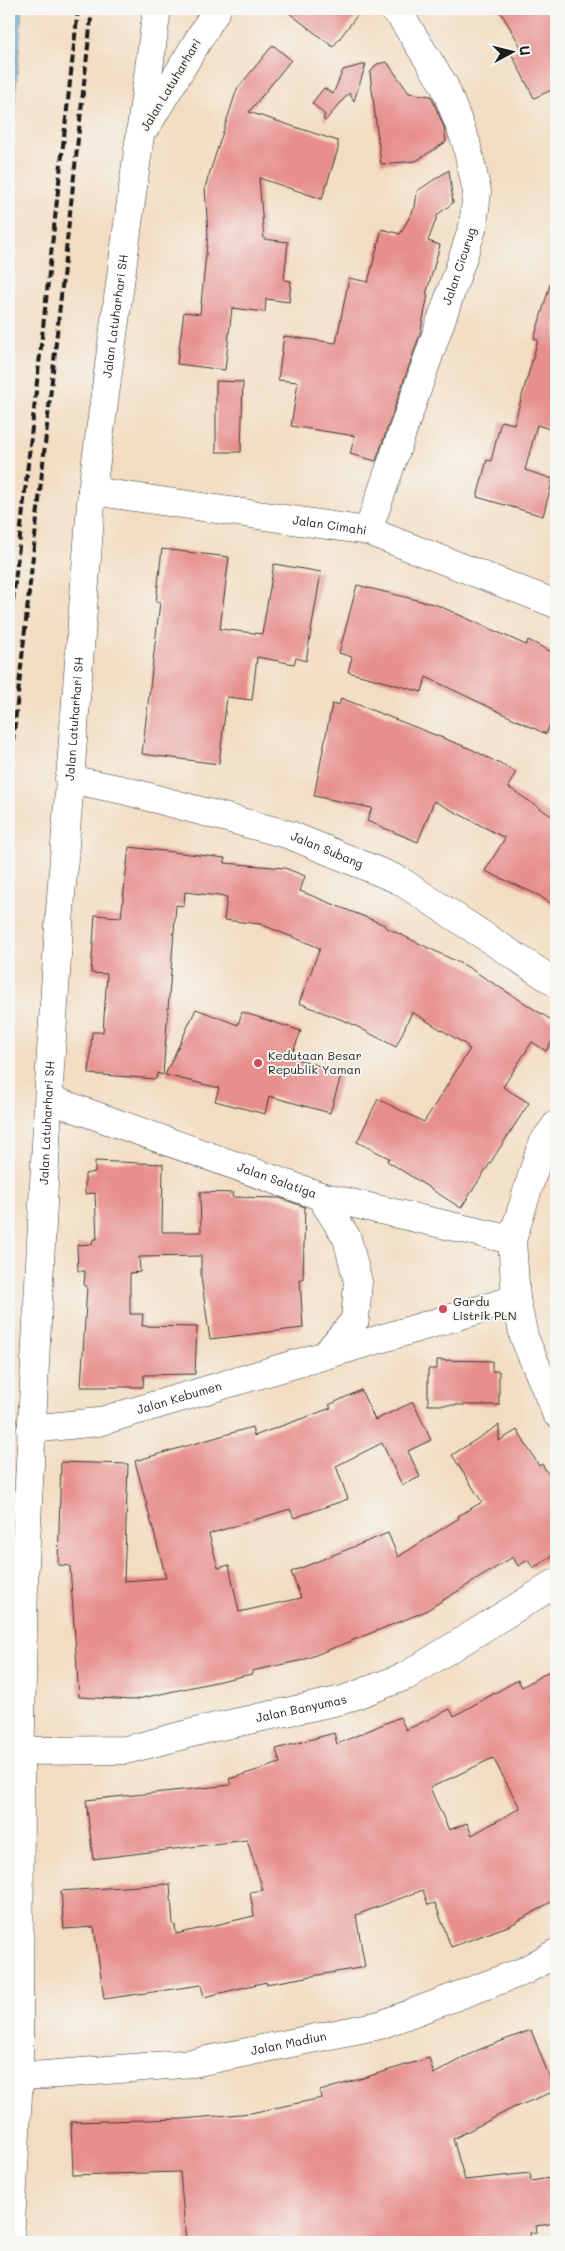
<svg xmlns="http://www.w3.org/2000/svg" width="565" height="2251" font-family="Mali,sans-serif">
<rect width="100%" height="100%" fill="#f6f6f2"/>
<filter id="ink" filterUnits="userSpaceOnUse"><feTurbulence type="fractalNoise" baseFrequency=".02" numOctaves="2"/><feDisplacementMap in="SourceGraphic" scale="10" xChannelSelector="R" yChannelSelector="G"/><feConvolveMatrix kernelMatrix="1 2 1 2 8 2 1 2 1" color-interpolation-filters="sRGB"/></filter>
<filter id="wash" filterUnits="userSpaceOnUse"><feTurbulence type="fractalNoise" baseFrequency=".0096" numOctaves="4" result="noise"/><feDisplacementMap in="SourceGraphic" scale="20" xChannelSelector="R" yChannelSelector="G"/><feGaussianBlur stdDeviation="1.12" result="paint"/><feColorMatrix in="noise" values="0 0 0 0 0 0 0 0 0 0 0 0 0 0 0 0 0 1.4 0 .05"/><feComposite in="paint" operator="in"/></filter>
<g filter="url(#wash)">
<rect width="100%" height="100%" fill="#f3ddc2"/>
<path fill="#65aedd" stroke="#40657c" d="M 9,9 L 22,9 L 9,182 Z"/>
<g id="blocks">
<path fill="#e78f8c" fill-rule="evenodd" d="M 284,9 L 362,9 L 333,47 Z
M 499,9 L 556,9 L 556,88 L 534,98 L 511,53 L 521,47 Z
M 273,45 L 291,60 L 249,112 L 338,141 L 338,149 L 322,199 L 259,178 L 264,239 L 288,242 L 284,280 L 291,281 L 289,302 L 266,299 L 265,312 L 232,308 L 225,370 L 177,364 L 184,312 L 200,314 L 208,234 L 205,187 L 237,89 Z
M 387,62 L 409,93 L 431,96 L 444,127 L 446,142 L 416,161 L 381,164 L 370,73 L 377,64 Z
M 366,64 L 354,101 L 349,93 L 325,121 L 323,119 L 325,115 L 312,103 L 324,88 L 333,94 L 343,70 Z
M 449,170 L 453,203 L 438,214 L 428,241 L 440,245 L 426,295 L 428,295 L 420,334 L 376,461 L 350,454 L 355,436 L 291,426 L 298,382 L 278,380 L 284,336 L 336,343 L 349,278 L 368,282 L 382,229 L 400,234 L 415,207 L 417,191 Z
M 551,281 L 556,282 L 556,431 L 537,425 L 525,470 L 553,479 L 543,516 L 477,497 L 487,460 L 491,461 L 501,421 L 514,424 L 538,340 L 534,339 Z
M 216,381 L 243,382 L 241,452 L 216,452 Z
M 162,549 L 229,557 L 220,629 L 262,634 L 274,564 L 321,572 L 306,661 L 296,658 L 294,664 L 257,657 L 252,700 L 227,697 L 219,764 L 142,754 L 160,602 L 156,602 Z
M 357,585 L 437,605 L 526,645 L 528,640 L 556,654 L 556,711 L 546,734 L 426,677 L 422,692 L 348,672 L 352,657 L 339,653 Z
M 341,698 L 471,749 L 516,772 L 508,787 L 556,819 L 556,907 L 538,895 L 485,871 L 505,838 L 434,801 L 418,842 L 367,821 L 372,808 L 314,796 L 332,704 L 339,705 Z
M 129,847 L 225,858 L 225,863 L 285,868 L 305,876 L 300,891 L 385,925 L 385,927 L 466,966 L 556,1023 L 556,1035 L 546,1051 L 532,1042 L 503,1087 L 529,1103 L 461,1208 L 387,1161 L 389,1158 L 357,1142 L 378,1099 L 424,1122 L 470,1049 L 467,1048 L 468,1046 L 412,1012 L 396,1047 L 350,1023 L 299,1003 L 320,948 L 260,924 L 224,920 L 227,897 L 185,892 L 184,906 L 176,905 L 163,1075 L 157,1073 L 156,1079 L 89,1074 L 92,1032 L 103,1032 L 107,974 L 91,973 L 95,915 L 121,917 Z
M 196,1009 L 238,1025 L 242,1012 L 301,1031 L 291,1057 L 342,1073 L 330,1113 L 269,1096 L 265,1114 L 215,1101 L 219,1088 L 165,1075 Z
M 95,1161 L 163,1164 L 162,1232 L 201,1232 L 200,1192 L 233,1193 L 232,1197 L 280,1198 L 305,1207 L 303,1279 L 300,1279 L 303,1328 L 210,1339 L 201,1277 L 201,1256 L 139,1257 L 140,1272 L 130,1273 L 130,1314 L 143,1314 L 142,1326 L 197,1327 L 195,1374 L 144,1375 L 143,1387 L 81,1387 L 87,1286 L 84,1286 L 85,1271 L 78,1271 L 77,1245 L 92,1244 L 93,1239 L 97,1239 L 95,1193 L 85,1194 L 85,1174 L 95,1172 Z
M 437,1360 L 492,1361 L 492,1371 L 499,1371 L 499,1405 L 428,1405 L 428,1369 L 437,1369 Z
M 361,1390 L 375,1420 L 413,1402 L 431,1440 L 408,1451 L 420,1477 L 402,1485 L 382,1443 L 336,1466 L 348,1499 L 294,1518 L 290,1509 L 209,1534 L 218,1568 L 229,1565 L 239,1612 L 301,1598 L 291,1572 L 388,1533 L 398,1557 L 459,1518 L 458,1516 L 482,1502 L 452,1455 L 499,1425 L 499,1441 L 517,1430 L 539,1466 L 542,1464 L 556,1487 L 556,1554 L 533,1568 L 528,1560 L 518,1566 L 513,1557 L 424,1612 L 303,1660 L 252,1671 L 252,1674 L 133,1700 L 79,1697 L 70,1566 L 58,1565 L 61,1462 L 128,1464 L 124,1581 L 166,1578 L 135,1461 L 252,1427 L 254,1436 L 331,1408 L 329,1405 Z
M 556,1667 L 556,1899 L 511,1925 L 451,1947 L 435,1903 L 428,1905 L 423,1890 L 356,1915 L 365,1967 L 266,1984 L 266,1982 L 204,1997 L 201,1985 L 104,1999 L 94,1927 L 64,1929 L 61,1891 L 170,1884 L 173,1925 L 175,1925 L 176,1934 L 254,1916 L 250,1892 L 263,1890 L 247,1840 L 93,1859 L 86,1800 L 231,1785 L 229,1779 L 280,1763 L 276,1749 L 334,1733 L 337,1744 L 400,1717 L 406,1730 L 450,1709 L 454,1716 L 518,1680 L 522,1687 ZM 493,1758 L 520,1808 L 472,1835 L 467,1823 L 449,1830 L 430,1788 Z
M 531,2030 L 555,2091 L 513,2108 L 453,2139 L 465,2180 L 530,2173 L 531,2181 L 556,2177 L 556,2223 L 536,2226 L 537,2232 L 530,2233 L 531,2242 L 186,2242 L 180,2172 L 73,2175 L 71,2122 L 182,2119 L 251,2113 L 322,2098 L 320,2091 L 429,2058 L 434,2074 L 478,2050 Z"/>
</g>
</g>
<g filter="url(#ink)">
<use href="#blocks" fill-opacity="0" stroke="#3c3935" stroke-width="1"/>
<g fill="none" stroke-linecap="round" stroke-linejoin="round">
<g stroke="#3c3935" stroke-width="29">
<g id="minor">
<path d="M 147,125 L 217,9"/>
<path id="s1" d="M 92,491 L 368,531 L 556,604"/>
<path id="s2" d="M 368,531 L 462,260 L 473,226 L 477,192 L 466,142 L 444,85 L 400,15 L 393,9"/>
<path id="s3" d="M 69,779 L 123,790 L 290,835 L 399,880 L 556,983"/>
<path id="s4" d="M 49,1099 L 320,1196 L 512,1240"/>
<path d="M 556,1125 L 542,1144 L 512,1240 L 516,1299 L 524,1337 L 556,1413"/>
<path d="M 320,1196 L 347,1238 L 358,1282 L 355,1320 L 325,1355"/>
<path id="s5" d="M 31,1429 L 98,1422 L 516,1299"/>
<path id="s6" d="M 20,1751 L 126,1750 L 211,1728 L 343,1700 L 406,1676 L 556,1583"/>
<path id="s7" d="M 9,2076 L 45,2075 L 193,2063 L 380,2025 L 524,1971 L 556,1953"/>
<path id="s8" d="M 10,2242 L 19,2076 L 20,1771 L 24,1582 L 49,1084 L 60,910 L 92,491 L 157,9"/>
</g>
</g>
<use href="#minor" stroke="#fff" stroke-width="28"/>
<path stroke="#1c1c1c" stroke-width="4" stroke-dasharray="8 4" stroke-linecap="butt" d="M 9,637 L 78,9
M 9,778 L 92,9"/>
</g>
</g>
<g fill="#d1495b" stroke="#f6f6f2" stroke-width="2">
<circle cx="258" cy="1063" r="5"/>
<circle cx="443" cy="1309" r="5"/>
</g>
<g text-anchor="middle" stroke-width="4" stroke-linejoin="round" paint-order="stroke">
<g font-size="12" fill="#1c1c1c" stroke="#f6f6f2">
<text transform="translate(171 85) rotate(-59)" y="4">Jalan Latuharhari</text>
<text dy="4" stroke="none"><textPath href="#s2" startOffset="280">Jalan Cicurug</textPath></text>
<text dy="4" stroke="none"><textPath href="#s8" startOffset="1930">Jalan Latuharhari SH</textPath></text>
<text dy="4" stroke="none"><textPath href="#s1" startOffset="240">Jalan Cimahi</textPath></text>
<text dy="4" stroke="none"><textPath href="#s8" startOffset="1525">Jalan Latuharhari SH</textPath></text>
<text dy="4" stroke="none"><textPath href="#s3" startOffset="268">Jalan Subang</textPath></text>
<text dy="4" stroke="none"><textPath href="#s8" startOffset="1120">Jalan Latuharhari SH</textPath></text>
<text dy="4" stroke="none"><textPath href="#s4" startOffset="242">Jalan Salatiga</textPath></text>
<text dy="4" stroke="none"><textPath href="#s5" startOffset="152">Jalan Kebumen</textPath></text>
<text dy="4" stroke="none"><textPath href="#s6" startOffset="286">Jalan Banyumas</textPath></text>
<text dy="4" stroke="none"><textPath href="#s7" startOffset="282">Jalan Madiun</textPath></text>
</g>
<g font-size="12" fill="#1c1c1c" stroke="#f6f6f2" text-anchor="start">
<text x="268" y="1060">Kedutaan Besar<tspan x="268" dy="14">Republik Yaman</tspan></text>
<text x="453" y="1306">Gardu<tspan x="453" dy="14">Listrik PLN</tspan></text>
</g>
</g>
<rect width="565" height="2251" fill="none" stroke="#f6f6f2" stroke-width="30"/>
<g transform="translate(512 52) rotate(83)" stroke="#f6f6f2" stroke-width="4" paint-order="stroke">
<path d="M0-4L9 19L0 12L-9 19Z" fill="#1c1c1c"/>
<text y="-8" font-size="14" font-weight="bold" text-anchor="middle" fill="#1c1c1c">U</text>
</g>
</svg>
